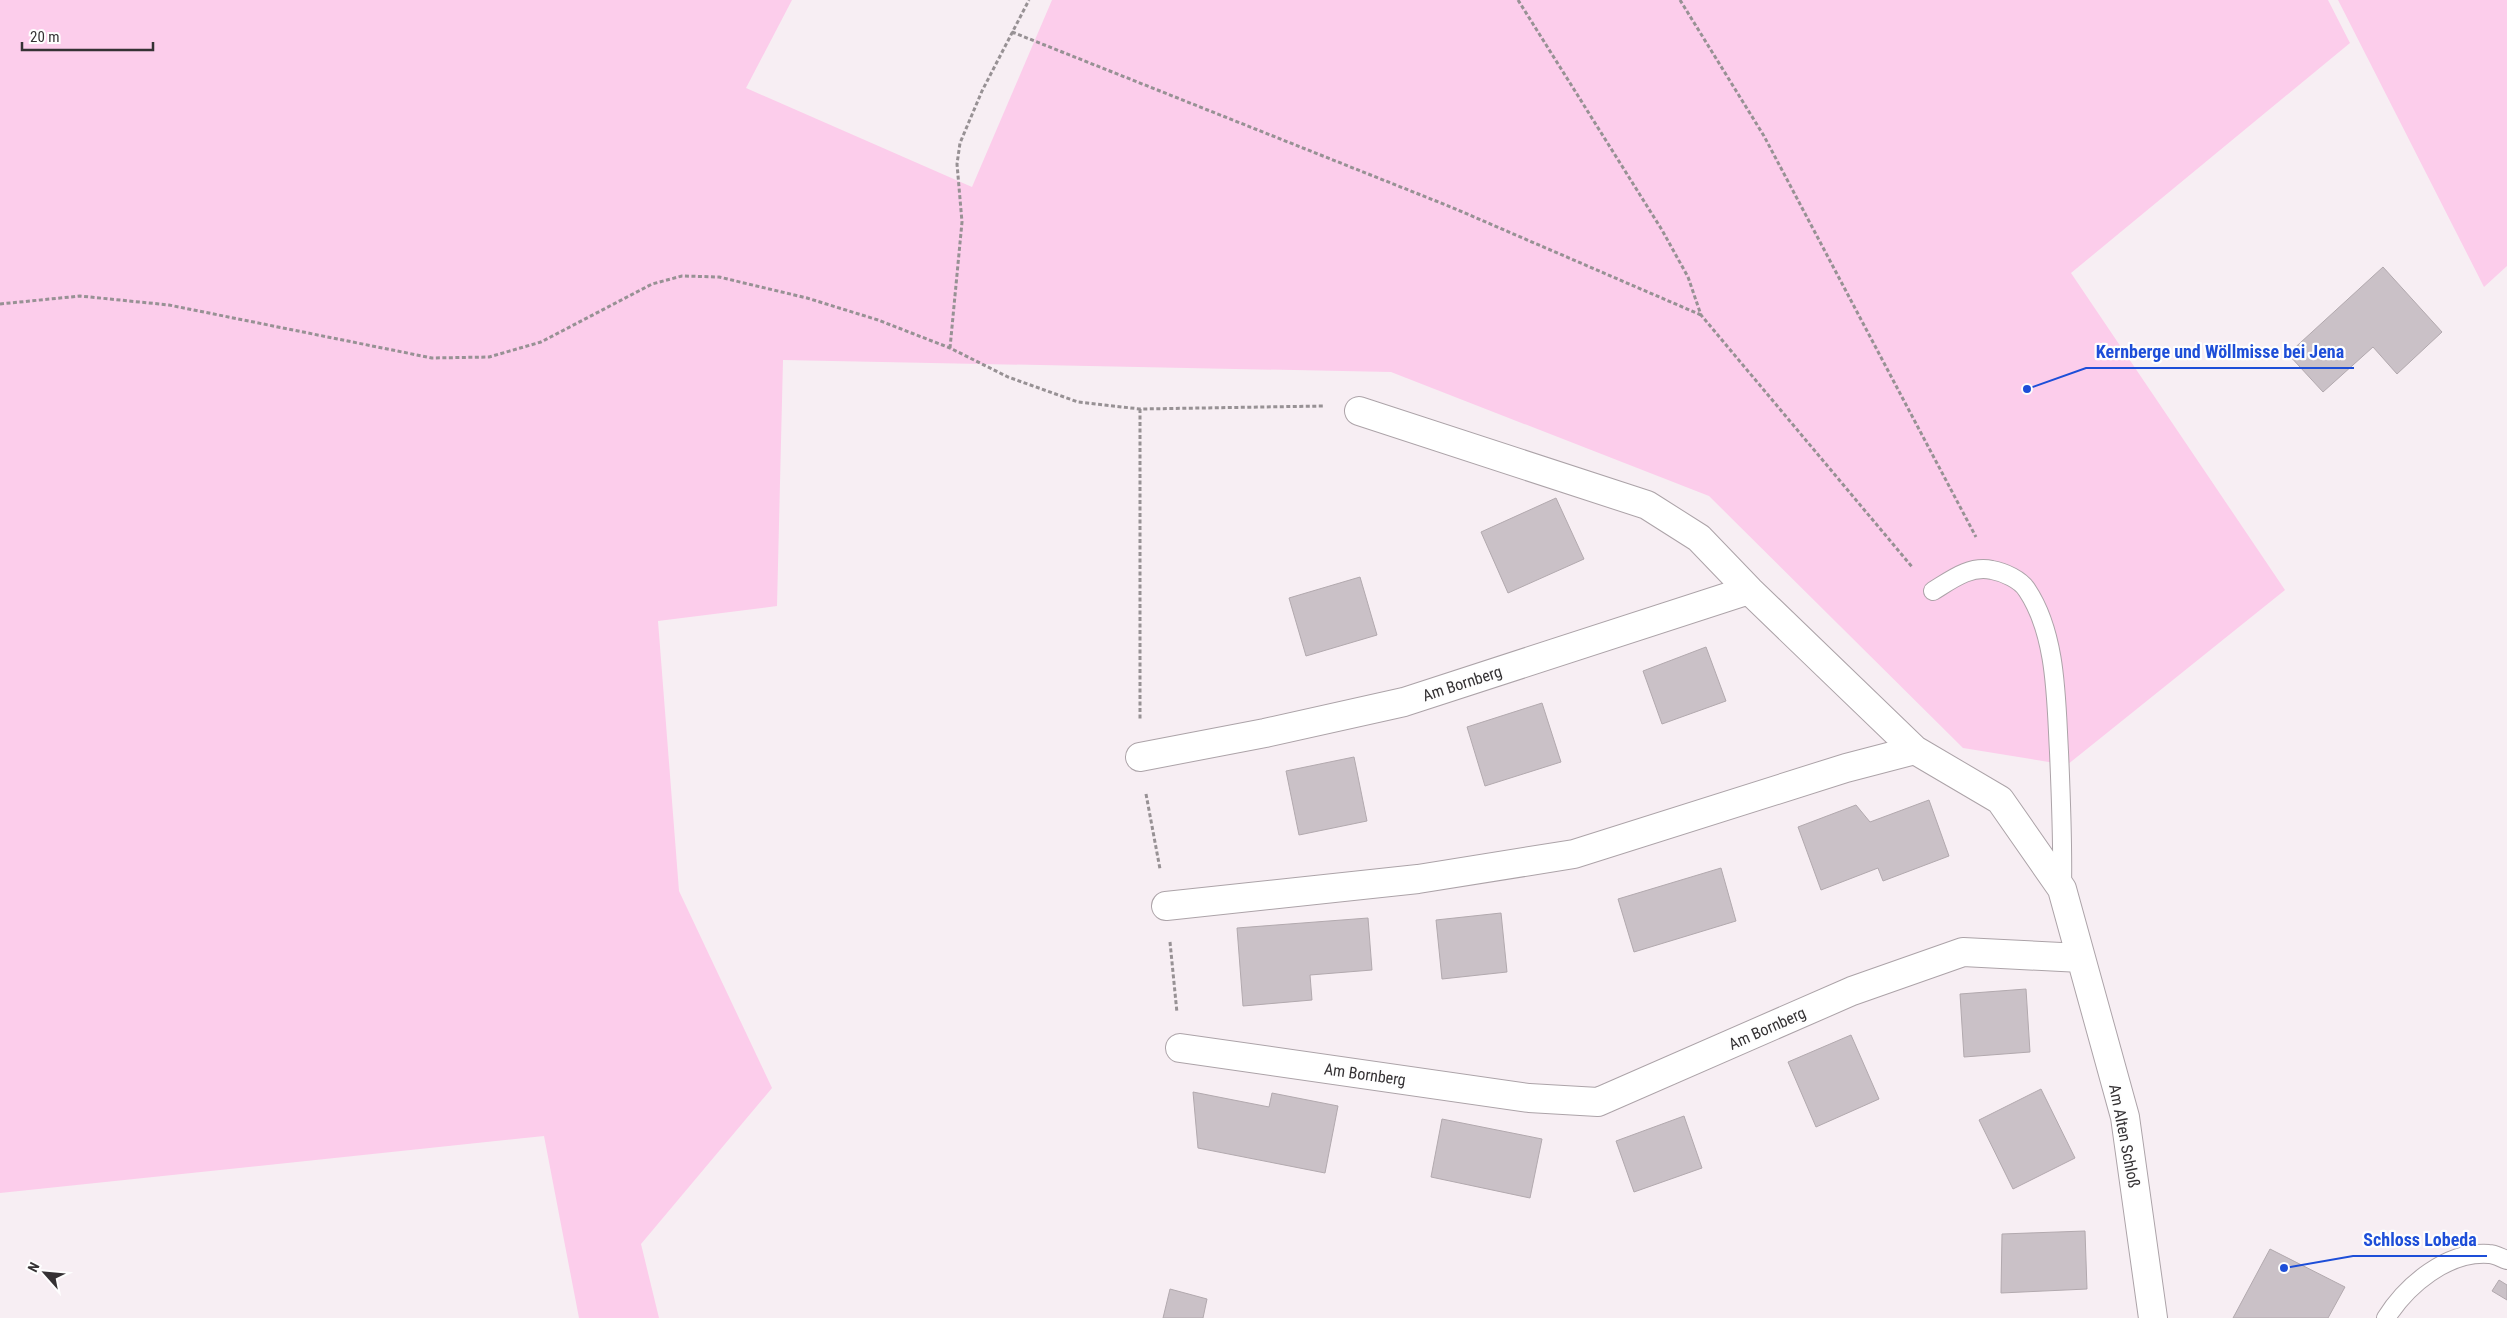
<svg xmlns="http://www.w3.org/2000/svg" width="2507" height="1318" font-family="'Roboto Condensed',sans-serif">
<rect width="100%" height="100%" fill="#f7eef3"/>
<path fill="#fccdeb" d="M 0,0 L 792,0 L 746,88 L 972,187 L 1052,0 L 2328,0 L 2350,43 L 2071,273 L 2285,590 L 2067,765 L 1963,748 L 1709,496 L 1391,372 L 783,360 L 777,606 L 658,621 L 679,891 L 772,1088 L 641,1244 L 659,1318 L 579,1318 L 544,1136 L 0,1193 Z
M 2338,0 L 2507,0 L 2507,266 L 2484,287 Z"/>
<path fill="#cac1c7" stroke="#b2a9ae" d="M 2383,267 L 2442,332 L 2397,374 L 2373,347 L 2323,392 L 2288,354 Z
M 1556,498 L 1584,559 L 1508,593 L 1481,532 Z
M 1360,577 L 1377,635 L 1306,656 L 1289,598 Z
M 1706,647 L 1726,701 L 1662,724 L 1643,671 Z
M 1542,703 L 1561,762 L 1485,786 L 1467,727 Z
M 1354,757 L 1367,821 L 1299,835 L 1286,771 Z
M 1929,800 L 1949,856 L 1883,881 L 1878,868 L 1821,890 L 1798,827 L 1856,805 L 1870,822 Z
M 1721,868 L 1736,921 L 1634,952 L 1618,899 Z
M 1501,913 L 1507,972 L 1442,979 L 1436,920 Z
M 1368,918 L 1372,970 L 1310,975 L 1312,1000 L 1243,1006 L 1237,928 Z
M 2026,989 L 2030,1052 L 1964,1057 L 1960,994 Z
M 1851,1035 L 1879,1099 L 1816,1127 L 1788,1062 Z
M 2041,1089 L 2075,1158 L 2013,1189 L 1979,1120 Z
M 1193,1092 L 1269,1107 L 1272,1093 L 1338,1106 L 1325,1173 L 1198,1148 Z
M 1684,1116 L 1702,1168 L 1634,1192 L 1616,1141 Z
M 1442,1119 L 1542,1139 L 1530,1198 L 1431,1177 Z
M 2085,1231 L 2087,1289 L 2001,1293 L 2002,1234 Z
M 2270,1249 L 2345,1287 L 2328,1318 L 2233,1318 Z
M 2499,1280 L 2507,1285 L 2507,1300 L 2492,1291 Z
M 1170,1289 L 1207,1299 L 1203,1318 L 1163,1318 Z"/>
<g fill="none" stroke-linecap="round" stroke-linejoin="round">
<g stroke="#aca3a8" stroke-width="20">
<path id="lane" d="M 1933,591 C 1951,580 1970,565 1992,570 C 2004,572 2021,580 2027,590 C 2057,635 2056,700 2059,752 C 2061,798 2063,843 2062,888
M 2386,1318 C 2407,1285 2447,1251 2489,1254 C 2495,1254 2501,1258 2507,1260"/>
</g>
<g stroke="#aca3a8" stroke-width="30">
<path id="street" d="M 1359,411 L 1647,505 L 1699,538 L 1749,590
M 1140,757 L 1265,733 L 1404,702 L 1749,590 L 1915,750
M 1166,906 L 1418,879 L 1574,854 L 1846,768 L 1915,750 L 2000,800 L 2062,889 L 2125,1117 L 2153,1318
M 1180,1048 L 1529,1098 L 1598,1102 L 1852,991 L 1963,952 L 2081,958"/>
</g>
<path stroke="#979194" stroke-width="3" stroke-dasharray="4 2.5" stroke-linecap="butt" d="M 1518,0 L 1662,230 L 1688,277 L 1701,315 L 1913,568
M 1680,0 L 1764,136 L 1976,537
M 1012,32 L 1451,207 L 1701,315
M 0,304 L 80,296 L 169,305 L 432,358 L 489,357 L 541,342 L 652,284 L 682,276 L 719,277 L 807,298 L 878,320 L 950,348 L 1008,377 L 1078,402 L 1140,409 L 1324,406
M 950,348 L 962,222 L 957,164 L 960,143 L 982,91 L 1029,0
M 1140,409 L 1140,721
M 1146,794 L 1160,869
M 1170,942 L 1177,1013"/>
<use href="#lane" stroke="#fff" stroke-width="18"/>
<use href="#street" stroke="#fff" stroke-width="28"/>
</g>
<g text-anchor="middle" stroke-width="4.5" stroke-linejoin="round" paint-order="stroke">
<g font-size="16" fill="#353234" stroke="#fefefe">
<text transform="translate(1462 683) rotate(-18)" y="6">Am Bornberg</text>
<text transform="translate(1767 1028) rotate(-24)" y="6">Am Bornberg</text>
<text transform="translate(1365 1074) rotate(8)" y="6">Am Bornberg</text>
<text transform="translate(2125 1136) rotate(79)" y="6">Am Alten Schloß</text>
</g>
</g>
<path fill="none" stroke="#1d4ed8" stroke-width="2" d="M2027 389L2086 368H2354M2284 1268L2353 1256H2487"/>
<g fill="#1d4ed8" stroke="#fefefe" stroke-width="2">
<circle cx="2027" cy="389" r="5"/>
<circle cx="2284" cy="1268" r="5"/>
</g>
<g font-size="18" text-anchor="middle" font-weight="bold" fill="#1d4ed8" stroke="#fefefe" stroke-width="4.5" stroke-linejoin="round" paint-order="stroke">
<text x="2220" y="358">Kernberge und Wöllmisse bei Jena</text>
<text x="2420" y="1246">Schloss Lobeda</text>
</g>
<g transform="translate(45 1273) rotate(297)" stroke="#fefefe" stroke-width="4" paint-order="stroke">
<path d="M0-4L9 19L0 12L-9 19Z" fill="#353234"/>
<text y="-8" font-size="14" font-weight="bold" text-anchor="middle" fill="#353234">N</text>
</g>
<path d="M22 42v8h131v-8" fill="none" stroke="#353234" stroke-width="2.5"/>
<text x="30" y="42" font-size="15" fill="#353234" stroke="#fefefe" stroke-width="4" paint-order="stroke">20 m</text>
</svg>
